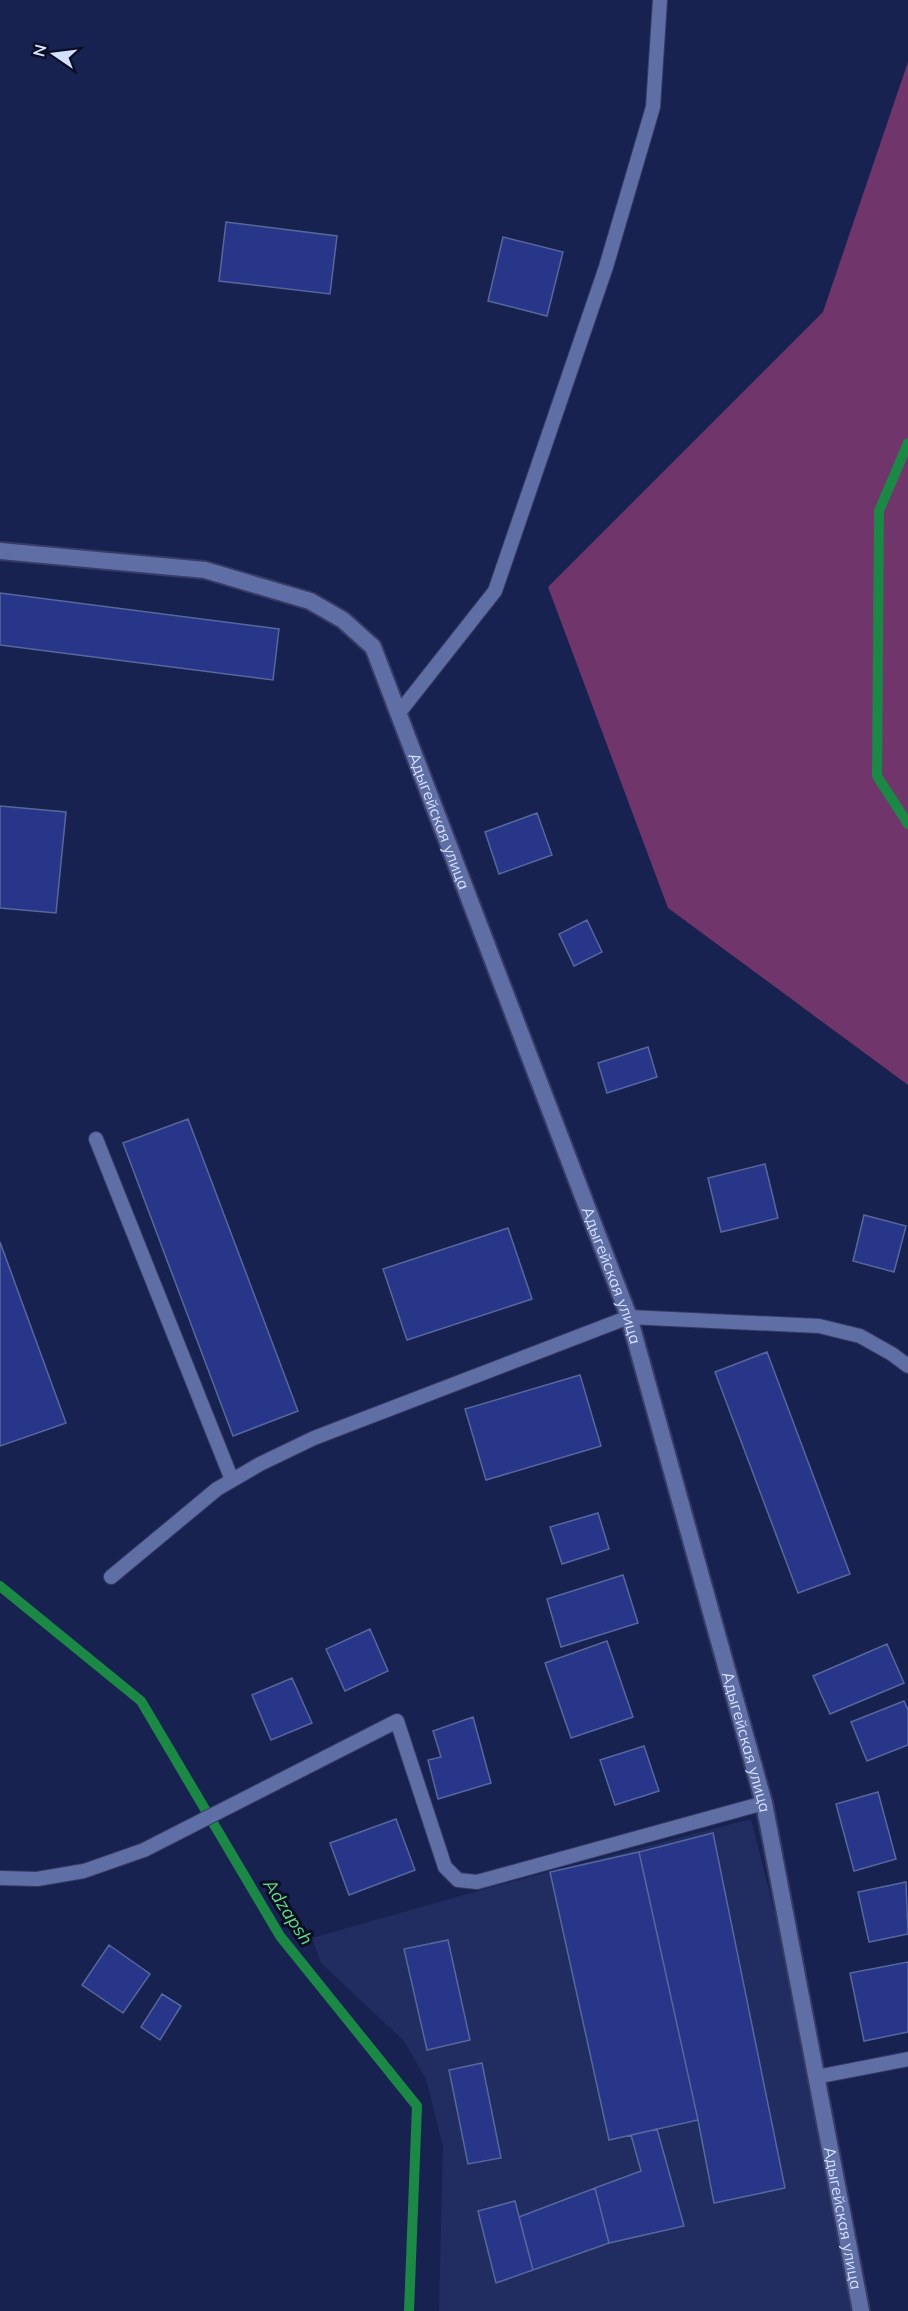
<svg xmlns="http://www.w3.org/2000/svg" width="908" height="2311" font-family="Mulish,sans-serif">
<rect width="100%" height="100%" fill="#182251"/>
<path fill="#212d61" d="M 751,1819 L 816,2077 L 861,2311 L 439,2311 L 443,2146 L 426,2079 L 404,2041 L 321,1963 L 312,1938 L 492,1887 Z"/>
<path fill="#70356b" d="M 908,62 L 908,1085 L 668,908 L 548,587 L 823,312 Z"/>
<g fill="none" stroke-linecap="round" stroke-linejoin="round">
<path stroke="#1c8845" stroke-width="10" d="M 908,443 L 879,511 L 877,776 L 908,824
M 0,1586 L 141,1701 L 280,1936 L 417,2106 L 409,2311"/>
</g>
<path fill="#273689" stroke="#57679c" stroke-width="1.5" d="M 226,222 L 337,236 L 330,294 L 219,281 Z
M 503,237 L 563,252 L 547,316 L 488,301 Z
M 0,593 L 279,629 L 273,680 L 0,645 Z
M 0,806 L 66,812 L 56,913 L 0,908 Z
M 537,813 L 552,855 L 499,874 L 485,832 Z
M 587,920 L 602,952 L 574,966 L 559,934 Z
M 648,1047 L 657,1077 L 607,1093 L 598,1063 Z
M 188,1119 L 298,1411 L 233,1436 L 123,1143 Z
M 765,1164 L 778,1218 L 721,1232 L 708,1178 Z
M 864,1215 L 906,1226 L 894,1272 L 853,1261 Z
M 508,1228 L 532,1299 L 407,1340 L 383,1269 Z
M 0,1242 L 66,1423 L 0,1446 Z
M 767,1352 L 850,1574 L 798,1593 L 715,1372 Z
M 580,1375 L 601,1446 L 486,1480 L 465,1409 Z
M 598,1513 L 609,1549 L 562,1564 L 550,1527 Z
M 623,1575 L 638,1623 L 561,1647 L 547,1599 Z
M 370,1629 L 388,1671 L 345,1691 L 326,1649 Z
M 607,1641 L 633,1717 L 571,1738 L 545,1663 Z
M 887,1644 L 904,1683 L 830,1714 L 813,1676 Z
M 292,1678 L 312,1723 L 271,1740 L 252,1695 Z
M 904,1701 L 908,1710 L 908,1745 L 867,1761 L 851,1722 Z
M 473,1717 L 491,1783 L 438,1799 L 428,1760 L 441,1757 L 433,1731 Z
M 644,1746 L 659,1791 L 615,1805 L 600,1760 Z
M 878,1792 L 896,1859 L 854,1871 L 836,1804 Z
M 396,1819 L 415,1870 L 349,1895 L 330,1843 Z
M 713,1833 L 785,2188 L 714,2203 L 698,2120 L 639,1852 Z
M 639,1852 L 698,2120 L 609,2140 L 550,1872 Z
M 906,1882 L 908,1934 L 869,1942 L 858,1892 Z
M 448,1940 L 470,2040 L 427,2050 L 404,1949 Z
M 109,1945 L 150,1974 L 123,2013 L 82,1985 Z
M 908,1962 L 908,2032 L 864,2041 L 850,1973 Z
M 162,1994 L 181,2006 L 160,2040 L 141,2027 Z
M 482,2063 L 501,2158 L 468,2164 L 449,2070 Z
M 657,2129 L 684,2226 L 609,2243 L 595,2188 L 641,2171 L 631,2135 Z
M 595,2188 L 609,2243 L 533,2270 L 519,2217 Z
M 515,2201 L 533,2270 L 496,2283 L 478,2211 Z"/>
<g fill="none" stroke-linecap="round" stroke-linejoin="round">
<g stroke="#373b65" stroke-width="16">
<path id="service" d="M 398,714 L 495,591 L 606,267 L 653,107 L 660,0
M 96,1139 L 232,1480
M 111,1577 L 217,1489 L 260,1464 L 314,1438 L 629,1317 L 819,1326 L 860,1336 L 892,1354 L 908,1366
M 0,1878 L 37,1879 L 84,1871 L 144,1850 L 397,1721 L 445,1867 L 458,1880 L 477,1882 L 764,1803
M 816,2077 L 908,2059"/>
</g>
<g stroke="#373b65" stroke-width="20">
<g id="minor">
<path id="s1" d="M 0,551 L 205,570 L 310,601 L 343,620 L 373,647 L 629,1317 L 764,1803 L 861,2311"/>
</g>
</g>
<use href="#service" stroke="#5f6fa5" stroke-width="14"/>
<use href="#minor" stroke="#5f6fa5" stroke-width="16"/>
</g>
<g text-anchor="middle" stroke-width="6" stroke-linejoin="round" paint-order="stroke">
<g font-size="16" fill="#d5dffe" stroke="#090e23">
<text dy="6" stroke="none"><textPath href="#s1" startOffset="580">Адыгейская улица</textPath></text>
<text dy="6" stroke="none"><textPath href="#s1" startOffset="1066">Адыгейская улица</textPath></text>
<text dy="6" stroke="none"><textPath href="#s1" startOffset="1552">Адыгейская улица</textPath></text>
<text dy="6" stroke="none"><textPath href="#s1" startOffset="2038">Адыгейская улица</textPath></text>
</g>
<g font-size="18" font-style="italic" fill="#60df86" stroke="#090e23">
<text transform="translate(288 1912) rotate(57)" y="6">Adzapsh</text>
</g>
</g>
<g transform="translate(54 54) rotate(284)" stroke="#090e23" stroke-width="4.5" paint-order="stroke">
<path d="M0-4.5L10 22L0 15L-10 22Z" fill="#d5dffe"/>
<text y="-9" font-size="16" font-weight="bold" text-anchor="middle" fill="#d5dffe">N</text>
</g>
</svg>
